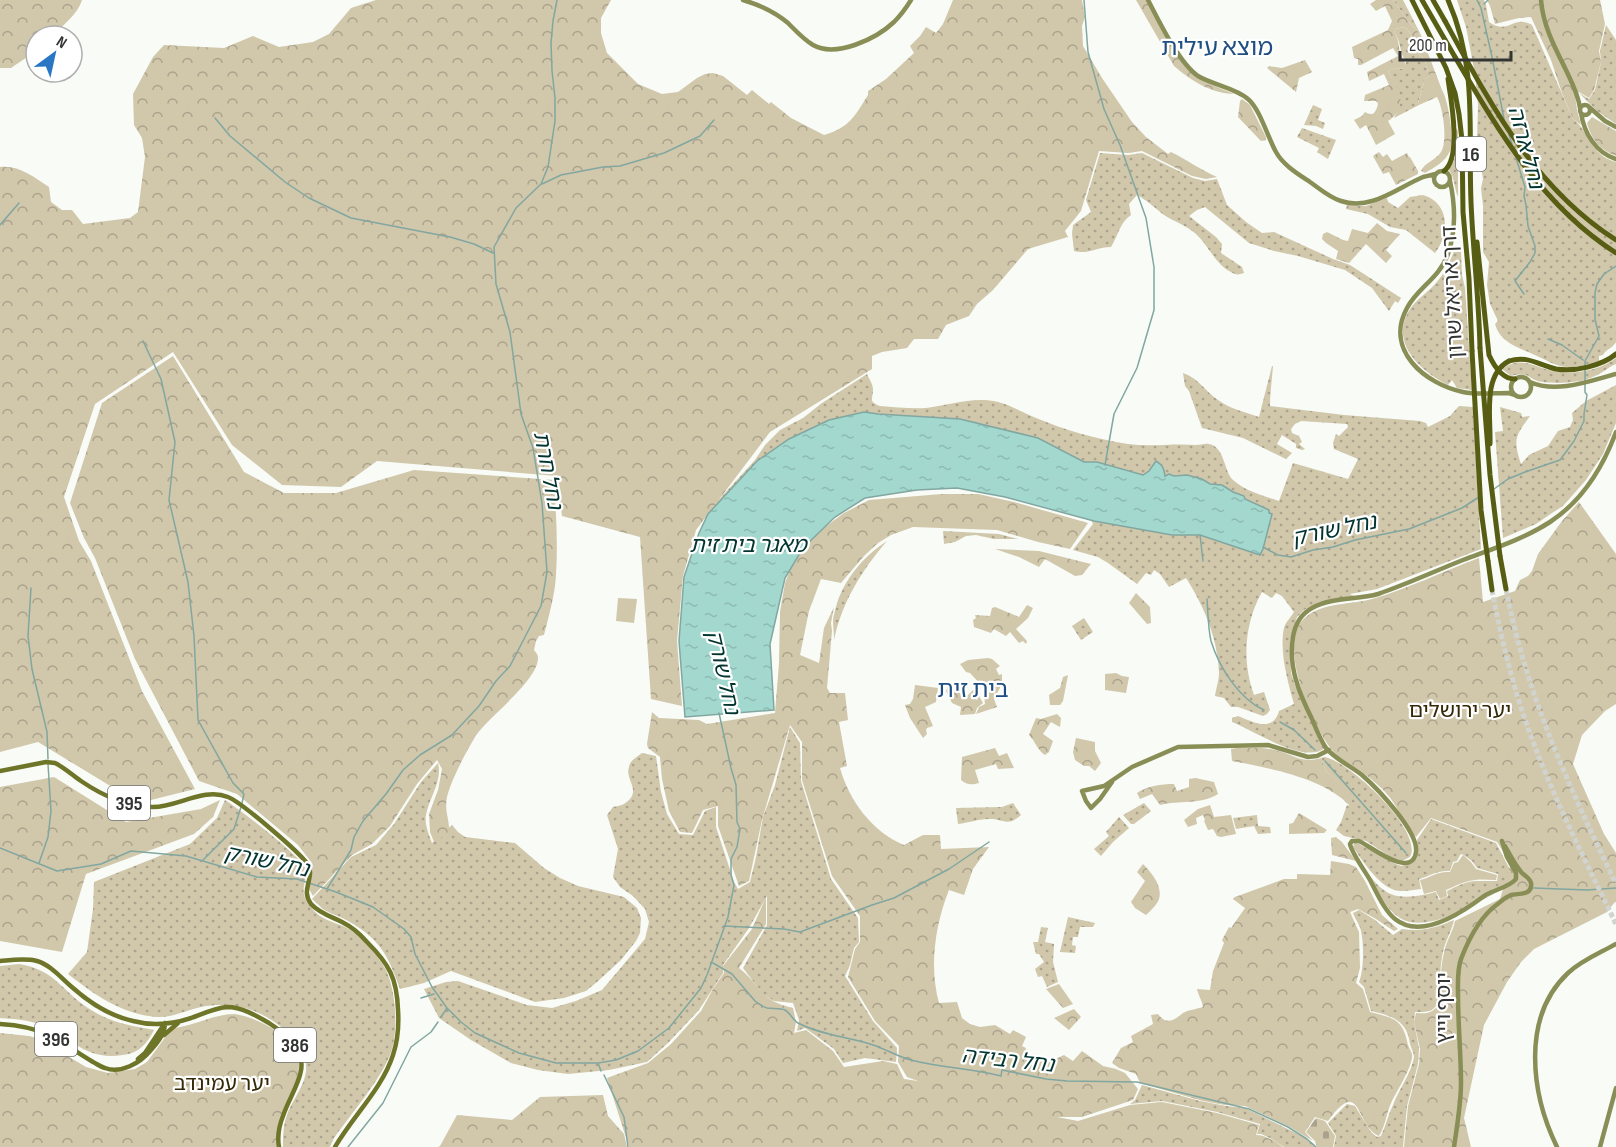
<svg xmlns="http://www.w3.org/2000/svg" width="1616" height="1147" font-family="'Sofia Sans Condensed','Noto Sans Hebrew',sans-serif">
<defs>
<pattern id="grass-dots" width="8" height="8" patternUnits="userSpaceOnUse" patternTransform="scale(1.5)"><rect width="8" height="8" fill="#d1c7ab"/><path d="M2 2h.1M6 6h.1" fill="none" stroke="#aaa28c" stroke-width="1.8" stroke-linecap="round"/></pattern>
<pattern id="forest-crowns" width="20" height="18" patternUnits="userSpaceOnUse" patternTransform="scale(1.5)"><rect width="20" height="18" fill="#d1c7ab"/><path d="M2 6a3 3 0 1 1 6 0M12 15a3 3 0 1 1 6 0" fill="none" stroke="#aaa28c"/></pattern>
<pattern id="cemetery-stones" width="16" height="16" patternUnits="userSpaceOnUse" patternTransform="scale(1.5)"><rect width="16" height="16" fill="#d1c7ab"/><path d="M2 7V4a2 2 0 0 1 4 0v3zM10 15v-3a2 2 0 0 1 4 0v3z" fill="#aaa28c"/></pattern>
<pattern id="water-ripples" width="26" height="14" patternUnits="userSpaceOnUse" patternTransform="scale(1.5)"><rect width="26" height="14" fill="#a3d8cf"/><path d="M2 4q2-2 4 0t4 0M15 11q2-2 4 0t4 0" fill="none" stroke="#8dbab2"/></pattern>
</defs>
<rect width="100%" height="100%" fill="#f8fbf6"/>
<path fill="url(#grass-dots)" d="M 1393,0 L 1403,0 L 1421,35 L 1408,21 Z
M 1457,0 L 1484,0 L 1486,5 L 1489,22 C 1509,36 1513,14 1532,25 L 1573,119 C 1591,133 1590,155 1616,162 L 1616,342 C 1613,348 1606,349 1603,355 L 1599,356 L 1599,362 C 1588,364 1577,368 1566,367 C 1556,366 1548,361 1539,357 C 1522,348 1501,345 1495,324 L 1498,321 L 1490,304 L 1487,285 L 1489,262 L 1483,252 L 1483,206 L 1481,188 L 1483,179 L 1477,142 L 1478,105 L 1475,74 L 1466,27 Z
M 1606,25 L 1616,40 L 1616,124 L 1597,111 L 1579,93 L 1589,99 L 1595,90 L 1601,62 L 1600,51 Z
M 1403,27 L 1407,29 L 1413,38 L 1415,50 L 1425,60 L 1429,77 L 1425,79 L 1418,103 L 1419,105 L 1394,118 C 1405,96 1397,91 1388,71 L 1396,68 L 1404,69 L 1406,62 C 1399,52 1401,40 1394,32 L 1396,29 Z
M 1313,105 L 1322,109 L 1318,120 L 1325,123 L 1323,129 L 1316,126 L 1304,125 Z
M 1302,128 L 1336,140 L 1328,159 L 1317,152 L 1319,148 L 1297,137 Z
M 1456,128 L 1458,131 L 1458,197 C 1454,188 1455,178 1449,170 L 1455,158 Z
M 1100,153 L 1128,155 L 1142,153 L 1193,178 L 1205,181 L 1217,179 L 1227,205 L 1246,222 L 1262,233 L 1274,232 L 1333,259 L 1350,265 L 1401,298 L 1398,303 L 1395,301 L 1389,311 L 1372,288 L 1345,270 L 1298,256 L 1274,251 L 1249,243 L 1205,207 L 1197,210 L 1189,216 L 1216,237 L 1222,244 L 1221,253 L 1242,267 L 1244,273 C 1239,275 1235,275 1231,272 C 1216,265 1208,245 1196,234 C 1186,225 1175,222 1164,215 C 1155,208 1148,201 1137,195 L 1129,204 L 1131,215 C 1120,222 1118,236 1111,247 C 1096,247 1089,255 1074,251 L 1072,234 L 1073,225 L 1091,212 L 1086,200 Z
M 1423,195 C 1450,203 1450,234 1435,253 L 1406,230 L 1390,227 L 1368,214 L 1346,209 L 1347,205 L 1366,206 L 1387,198 L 1388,202 L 1398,208 L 1410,197 Z
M 1461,250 L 1462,275 L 1465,288 L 1472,390 L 1457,388 L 1452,380 L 1448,385 C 1418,370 1386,339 1413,305 C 1420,297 1429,291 1436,283 C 1444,274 1450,262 1454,251 Z
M 1616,358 L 1616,364 C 1608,367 1603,373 1595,376 C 1580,383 1559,384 1543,382 C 1527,380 1532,371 1511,376 L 1502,369 C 1523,353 1539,371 1561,372 C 1579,374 1602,369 1616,358 Z
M 1272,366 L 1273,366 C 1272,379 1270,393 1270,406 L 1344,415 L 1420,421 L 1426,423 L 1428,427 L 1450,416 L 1459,406 L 1473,407 L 1481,549 L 1377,589 L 1350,594 L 1356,597 L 1324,601 L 1317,603 L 1304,610 L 1297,617 L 1290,641 L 1291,673 L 1295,685 L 1325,748 C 1305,765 1253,730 1232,722 L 1232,718 L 1238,716 C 1253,722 1273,733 1279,711 L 1294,704 C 1288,682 1279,651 1284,628 C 1285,623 1291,617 1294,612 L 1282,596 L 1276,593 L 1272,598 L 1262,592 C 1244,624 1242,662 1254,695 L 1264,692 L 1270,710 L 1267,714 L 1263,716 L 1238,707 L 1231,707 L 1224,698 L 1215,696 C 1216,689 1219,680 1219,673 C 1218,639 1204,606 1186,578 L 1169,587 L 1160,574 L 1154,570 L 1151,575 L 1146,573 L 1137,584 L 1108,563 L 1098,557 L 1073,550 L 1093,524 L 1075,482 L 918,432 L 710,523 L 704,516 L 755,460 L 765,445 L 780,430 L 803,418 L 822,403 L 867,374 C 869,379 873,384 873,389 C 873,399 868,402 880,406 C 895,407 911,409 926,408 C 950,405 974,396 998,402 C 1011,405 1023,413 1036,418 C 1065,430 1096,439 1128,444 C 1151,447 1173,443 1196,445 C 1201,445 1205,443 1209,444 C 1225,447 1224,472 1233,480 C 1245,491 1264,496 1279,501 L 1293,463 L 1348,479 L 1358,459 L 1334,449 L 1333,443 L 1336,434 L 1339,436 L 1348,427 L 1347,424 L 1301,421 L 1295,424 L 1291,429 L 1292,433 L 1299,436 L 1302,442 L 1299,444 L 1305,449 L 1302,450 L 1296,448 L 1296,444 L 1282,435 L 1277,444 L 1292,453 L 1286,459 L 1243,438 L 1202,428 L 1189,391 L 1185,386 L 1183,373 C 1198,378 1205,391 1218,400 C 1230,409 1245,412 1259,417 Z
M 1616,385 L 1616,423 L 1603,454 L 1586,480 L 1563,506 L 1552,513 L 1536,524 L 1503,538 L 1495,432 L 1503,431 L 1500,407 L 1521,413 L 1522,417 L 1530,416 C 1515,437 1513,439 1521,464 L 1529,455 L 1548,446 L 1558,431 L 1570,427 L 1573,420 L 1572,413 L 1586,401 Z
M 943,531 L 999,534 L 1018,539 L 994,539 L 976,535 L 966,536 L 955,542 L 944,544 Z
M 887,541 C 862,570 842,602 834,640 C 834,633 833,627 833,621 C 833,617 835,611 836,607 C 843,580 864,556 887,541 Z
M 1084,618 L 1093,632 L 1081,640 L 1072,626 Z
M 790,727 L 800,743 L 801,781 L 831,879 L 858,918 L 859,942 L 854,948 L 850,965 L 845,976 L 873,1021 L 897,1048 L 896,1062 L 865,1058 L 843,1063 L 834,1049 L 805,1028 L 797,1031 L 799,1020 L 793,1003 L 774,1001 L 763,994 L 743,968 L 767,925 L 767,896 L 749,928 L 723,965 L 723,973 L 699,1010 L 668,1043 L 647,1062 L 609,1070 L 568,1074 L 538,1070 L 511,1063 L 471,1040 L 439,1018 L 424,989 L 446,982 L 458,981 L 527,1005 L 552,1008 L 576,1001 L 602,990 L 645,939 L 649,922 L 645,909 L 633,896 L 620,887 L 613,877 L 618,849 L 607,815 L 613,807 C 620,806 624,805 630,799 C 639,788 625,779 629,767 C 630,760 637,757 642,753 L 656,756 L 661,792 L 667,814 L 679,834 L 693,835 L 705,811 L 716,807 L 716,827 L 734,882 L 738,889 L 750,882 L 756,857 L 763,817 L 775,785 Z
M 1325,757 C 1350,762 1424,831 1410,857 L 1402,861 L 1391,857 L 1366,841 L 1344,836 L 1336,830 L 1341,822 L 1347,805 L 1349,806 L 1350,793 L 1326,771 L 1321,758 Z
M 438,763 C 443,780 429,798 426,815 C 424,823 429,835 432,843 L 452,825 L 458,832 L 465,837 L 515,843 L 544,868 L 560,878 L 578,886 L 624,897 L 637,908 L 641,918 L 640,933 L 636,941 L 621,960 L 597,982 L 586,991 L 564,998 L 535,1002 L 451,971 L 424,983 L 400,989 C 388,955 380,939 348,921 C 340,916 330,914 323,909 C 319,906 316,902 312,899 L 351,857 L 376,845 L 394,824 L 421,782 Z
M 225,800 C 239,809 301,856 305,868 C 309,883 296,890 311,907 C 313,910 317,914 320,916 C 330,923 343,924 353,932 C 364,939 380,958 386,970 C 396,991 399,1033 390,1055 C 379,1082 351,1114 334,1138 L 330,1147 L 283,1147 C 283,1136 283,1126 287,1115 C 292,1100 308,1082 306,1065 C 305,1050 296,1040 286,1031 C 261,1009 234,1001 201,1007 C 187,1010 171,1018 157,1017 C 121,1014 95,995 68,974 L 87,952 L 93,909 L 94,882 L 190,844 L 217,818 Z
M 1013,803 L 1021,815 C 1006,828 1005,818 988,819 C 978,819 968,823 958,824 L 956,808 L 1002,807 Z
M 1144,803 L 1151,811 L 1134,824 L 1131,824 L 1123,815 Z
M 1257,815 L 1258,826 L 1270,827 L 1271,833 L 1258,834 L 1254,826 L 1236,829 L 1233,818 Z
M 1119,817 L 1129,828 L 1113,842 L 1101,856 L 1094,849 L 1109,836 L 1106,832 Z
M 1431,819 L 1496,843 L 1516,881 C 1490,895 1429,937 1400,918 C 1385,909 1378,891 1370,876 C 1374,881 1379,887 1384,890 C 1397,901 1420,896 1436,892 L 1439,900 L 1448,896 L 1447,891 C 1455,887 1467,881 1476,881 C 1483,881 1490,881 1497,881 L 1498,874 L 1477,868 L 1472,861 L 1462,854 L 1460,855 L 1457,861 L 1453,862 L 1450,871 C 1437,870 1430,876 1419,879 L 1421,889 C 1412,890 1400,893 1392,889 C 1378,884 1361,859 1353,847 L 1354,843 L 1357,843 L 1396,864 L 1401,866 L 1408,864 L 1417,851 L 1417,840 Z
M 1359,910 L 1375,920 L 1393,935 L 1402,929 C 1422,932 1435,928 1454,920 C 1452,929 1449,934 1446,942 C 1443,949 1442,957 1441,964 C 1439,978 1444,994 1436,1006 C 1431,1013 1423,1012 1415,1012 L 1414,1022 L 1419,1049 L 1418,1064 L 1407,1106 L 1403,1147 L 1334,1147 L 1336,1136 L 1328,1123 L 1347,1104 L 1355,1106 L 1371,1132 L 1377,1137 L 1381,1136 C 1386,1125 1388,1115 1393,1105 C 1398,1091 1412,1072 1414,1057 C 1414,1053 1411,1048 1410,1044 C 1407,1020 1392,1016 1371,1011 L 1364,987 L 1359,982 C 1364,970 1364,944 1361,931 C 1360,925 1355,919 1353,913 Z
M 1068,917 L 1095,923 L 1093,927 L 1080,927 L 1078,937 L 1073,937 L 1072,945 L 1076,946 L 1075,953 L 1060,952 Z
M 1041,927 L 1048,928 L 1045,942 L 1054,944 L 1053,962 L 1058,982 L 1047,987 L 1042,976 L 1038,977 L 1035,969 L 1044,962 L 1039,954 L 1036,954 L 1033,942 L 1038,942 Z
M 19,964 C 55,970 60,989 88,1008 C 111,1023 128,1025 154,1030 C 147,1044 139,1053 123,1055 C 85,1061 73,1038 42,1025 C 28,1020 15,1019 0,1018 L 0,966 Z
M 1142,1085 L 1200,1101 L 1226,1106 L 1245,1108 L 1304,1137 L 1314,1144 L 1315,1147 L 1284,1147 L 1270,1138 L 1261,1134 L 1257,1134 L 1260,1124 L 1217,1112 L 1162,1101 L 1130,1104 L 1135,1100 Z"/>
<path fill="url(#forest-crowns)" d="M 0,0 L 82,0 C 78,14 62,26 52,36 L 36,36 L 36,51 L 11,68 L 0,68 Z
M 376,0 L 611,0 L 601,18 L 601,33 L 607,53 L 638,84 L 662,94 L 678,92 L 697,78 L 705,74 L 713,73 L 723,76 L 747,95 L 752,90 L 769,104 L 771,102 L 791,118 L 824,135 C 850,127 854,117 868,95 L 868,91 L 886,79 L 914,53 L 910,46 L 920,36 L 926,27 L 936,33 L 943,24 L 953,0 L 1082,0 L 1085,17 L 1082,26 L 1083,46 L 1102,78 L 1132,122 L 1146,137 L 1168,154 L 1171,152 C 1187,160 1201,170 1217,177 L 1206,179 L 1192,176 L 1142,151 L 1128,153 L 1099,151 L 1081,211 L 1065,231 L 1068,237 L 1028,249 L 993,290 L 977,304 L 969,316 L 946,325 L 938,339 L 914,339 L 907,348 L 882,352 L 872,356 L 872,369 L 770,432 L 696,530 L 683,576 L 677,641 L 682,706 L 651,699 L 640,537 L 562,516 L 557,476 L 377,461 L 341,487 L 282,485 L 232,445 L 173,352 L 95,404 L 64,497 L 79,541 L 91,561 L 142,691 L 195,789 L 151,800 L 112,787 L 38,742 L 0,752 L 0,167 C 19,165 34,177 49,187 L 51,202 L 62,210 L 72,210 L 83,224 L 130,218 L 138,212 L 145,157 L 142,138 L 134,125 L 133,94 L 153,57 L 164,45 L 224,48 L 253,36 L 279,47 L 313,42 L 329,34 L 351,8 Z
M 1136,0 L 1146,0 L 1183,63 C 1195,80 1216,86 1234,94 C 1212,94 1190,80 1174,66 Z
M 1376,0 L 1393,0 L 1408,21 L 1421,35 L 1442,90 C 1448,99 1455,141 1450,151 C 1446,161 1434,168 1425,173 L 1421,171 C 1425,162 1436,160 1441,152 C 1448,141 1443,107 1437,97 L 1419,105 L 1418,103 L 1425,79 L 1429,77 L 1425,60 L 1415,50 L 1413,38 L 1407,29 L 1403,27 L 1396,29 L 1394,32 C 1399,39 1398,44 1400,52 C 1402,58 1405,61 1406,67 L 1404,69 L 1396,68 L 1388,71 C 1391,78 1399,89 1400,95 C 1402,105 1397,116 1388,121 L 1395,134 L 1376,145 L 1366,125 L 1360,129 L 1354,120 L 1362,116 L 1365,112 C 1367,113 1369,114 1371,114 C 1375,115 1378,106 1378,103 L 1376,101 L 1364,101 L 1365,95 L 1389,85 L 1384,74 L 1369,81 L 1367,72 L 1398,56 L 1393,48 L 1361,65 L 1358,65 L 1358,59 L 1354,58 L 1352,47 L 1388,30 L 1392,21 L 1385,6 L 1376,11 L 1370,4 Z
M 1487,0 L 1600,0 L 1605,24 L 1599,51 L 1601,62 L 1594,90 L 1589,98 L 1579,92 L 1575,94 L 1577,110 L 1581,125 L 1573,119 L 1562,93 L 1551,60 L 1531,17 L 1519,18 L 1495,24 L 1490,6 Z
M 1305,60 L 1312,72 L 1299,78 L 1296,92 L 1267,68 L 1269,66 L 1282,68 Z
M 1242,99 L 1250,105 L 1266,137 L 1266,140 L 1261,141 L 1259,139 L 1238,117 L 1240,101 Z
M 1592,117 L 1616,131 L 1616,156 C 1600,150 1591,139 1587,123 Z
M 1379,152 L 1383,157 L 1387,154 L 1392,161 L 1407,153 L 1409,157 L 1410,157 L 1418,171 L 1418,174 L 1396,185 L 1389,172 L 1383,174 L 1373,156 Z
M 1377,223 L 1387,231 L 1400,234 L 1386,250 L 1392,256 L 1386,263 L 1366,244 L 1349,263 L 1336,259 L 1338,251 L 1326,243 L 1322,239 L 1323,234 L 1327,232 L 1343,240 L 1348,241 L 1352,229 L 1368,233 Z
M 173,356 L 244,472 L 284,493 L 336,493 L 414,470 L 554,480 C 556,511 558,543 556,575 C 555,595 549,615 544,635 L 539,636 L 536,641 L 534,650 C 536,653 538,654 538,658 C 538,680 490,716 477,734 C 468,748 451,780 447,797 C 444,812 450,819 449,833 L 434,842 L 430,832 L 429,814 L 438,790 L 442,769 L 437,760 L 417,784 L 390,826 L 372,844 L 352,855 L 313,896 L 309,889 L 312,878 L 312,863 L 298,845 L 237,794 L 199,781 L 135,659 L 95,558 L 84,538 L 70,503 L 102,403 Z
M 942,494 L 978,494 L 1014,502 L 1088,523 L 1070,549 L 1038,542 L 997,530 L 913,527 L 891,535 L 878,543 L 864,556 L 841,583 L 821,579 L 809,611 L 800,655 L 819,663 L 824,628 L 834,607 L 831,623 L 832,631 L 827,688 L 830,693 L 845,693 L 848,720 L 839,722 L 847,766 L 840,768 C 849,800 872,832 904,845 L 923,835 L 940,835 L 941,849 L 989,847 L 973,869 L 964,895 L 949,890 C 935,925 929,967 939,1003 L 957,1002 L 962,1018 L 970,1024 L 980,1027 L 995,1025 L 1010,1034 L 1013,1030 L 1026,1037 L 1022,1046 L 1026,1048 L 1024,1057 L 1049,1062 L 1064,1055 L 1073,1061 L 1082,1051 L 1103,1066 L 1116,1069 L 1125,1073 L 1138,1089 L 1133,1100 L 1082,1117 L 1057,1117 L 1078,1121 L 1130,1105 L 1162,1102 L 1217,1113 L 1259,1125 L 1256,1135 C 1265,1135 1275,1141 1283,1147 L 629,1147 L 607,1078 L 648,1063 L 671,1044 L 701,1011 L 713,989 L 724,973 L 723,966 L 752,929 L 766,897 L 766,924 L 739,968 C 761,985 761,1002 793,1008 L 796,1022 L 794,1033 L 806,1030 L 833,1051 L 844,1067 L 883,1061 L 897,1064 L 904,1079 L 918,1081 L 907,1077 L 898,1062 L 899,1046 L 875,1021 L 848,977 L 855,949 L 860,942 L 860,916 L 832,876 L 802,780 L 802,742 L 790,725 L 762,820 L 749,881 L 739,886 L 718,826 L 718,806 L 703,810 L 692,833 L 680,832 L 669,811 L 662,779 L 660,757 L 648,748 L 647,744 L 652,712 L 659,718 L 699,720 L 707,724 L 775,713 L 779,663 L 780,612 L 785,583 L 794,560 L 802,547 L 818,532 L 844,513 L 869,500 Z
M 1579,502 L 1616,554 L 1616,704 L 1605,711 L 1582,735 L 1573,764 L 1604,834 L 1616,853 L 1616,902 L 1614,903 L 1607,912 L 1534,949 L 1521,962 L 1507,982 L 1484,1025 L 1464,1118 L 1471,1147 L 1404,1147 L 1408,1106 L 1419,1064 L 1420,1049 L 1414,1022 L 1416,1013 C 1421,1013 1426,1014 1430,1012 C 1444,1006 1441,989 1441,977 C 1441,969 1442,961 1444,953 C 1446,941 1453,932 1455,921 L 1500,899 L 1510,866 L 1507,858 L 1497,842 L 1431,818 L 1416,837 C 1404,827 1400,811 1391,799 C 1383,788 1369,777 1358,769 C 1349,763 1338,758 1332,750 C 1312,726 1274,640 1307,616 C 1326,602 1350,605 1372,599 C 1407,589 1444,571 1479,558 L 1483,602 L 1515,591 L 1520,580 L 1528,576 L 1532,571 L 1538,554 L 1562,521 Z
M 995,549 L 1039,551 L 1091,564 L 1082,575 L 1075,576 L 1045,559 L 1039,567 L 1019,557 Z
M 1136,593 L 1150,607 L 1151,623 L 1147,624 L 1129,603 Z
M 1027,605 L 1033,608 L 1028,618 L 1016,629 L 1027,641 L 1026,644 L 1023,641 L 1019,643 L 1010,632 L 1006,636 L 994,629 L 991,633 L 974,627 L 973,620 L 976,618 L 975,615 L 990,616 L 992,608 L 995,607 L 1019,617 Z
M 988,658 L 992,659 L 1000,666 L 996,669 L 999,675 L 1002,674 L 1002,684 L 994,699 L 997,707 L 976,714 L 979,707 L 985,704 L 983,687 L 970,673 L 966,672 L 960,664 L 968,660 Z
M 1116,673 L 1122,676 L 1129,677 L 1126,693 L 1105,690 L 1105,674 Z
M 1068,675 L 1063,701 L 1060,705 L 1050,705 L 1049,695 L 1060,688 L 1063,677 Z
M 950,682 L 965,698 L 975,688 L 977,689 L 972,697 L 977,700 L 979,696 L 983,703 L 977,708 L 975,714 L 960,715 L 961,707 L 952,703 L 946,691 Z
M 915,685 L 938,688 L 936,702 L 925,707 L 933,726 L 927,728 L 926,730 L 927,734 L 923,738 L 910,718 L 905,705 L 910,704 L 913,699 Z
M 1057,714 L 1061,718 L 1060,727 L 1051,722 L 1043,734 L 1053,741 L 1049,752 L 1045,755 C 1038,751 1035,741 1029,735 L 1036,718 L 1041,719 Z
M 1076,738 L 1095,742 L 1095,751 L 1101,763 L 1095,771 L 1089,766 L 1084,766 L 1075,760 L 1073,752 Z
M 995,748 L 999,756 L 1007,753 L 1014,768 L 998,769 L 996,764 L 975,770 L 979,783 C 971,785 967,785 961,780 L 962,757 Z
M 1237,748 C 1248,748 1259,747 1270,749 C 1290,751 1299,765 1321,758 L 1326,771 L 1350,792 L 1353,798 L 1350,806 C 1324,778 1269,768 1232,761 L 1231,749 Z
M 54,777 L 126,822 L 201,809 L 220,800 L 213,817 L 194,834 L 86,874 L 62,952 L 0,941 L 0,787 Z
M 1195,778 L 1214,782 L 1218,794 C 1200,805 1179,800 1160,805 L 1152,794 L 1140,799 L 1137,793 C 1147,786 1161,784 1174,784 L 1177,791 L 1189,787 L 1189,779 Z
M 1210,805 L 1214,817 L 1231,815 L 1236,834 L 1221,837 L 1217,836 L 1213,829 L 1208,830 L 1204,821 L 1205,820 L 1203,815 L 1196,818 L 1197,824 L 1188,827 L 1184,820 L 1198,809 Z
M 1299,813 L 1327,830 L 1324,833 L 1289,834 L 1289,824 L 1293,823 Z
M 1336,837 L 1342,842 L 1356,861 L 1332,855 L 1331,838 Z
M 1331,861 L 1349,864 L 1356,867 L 1365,881 L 1382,915 L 1398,929 L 1394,931 L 1376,919 L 1358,909 L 1350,912 L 1359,932 L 1360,968 L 1356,983 L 1363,989 L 1370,1012 C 1394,1018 1403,1019 1408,1045 C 1409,1048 1411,1051 1412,1054 C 1414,1064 1397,1091 1392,1101 C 1386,1113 1386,1125 1379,1136 C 1355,1126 1362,1075 1328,1121 L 1315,1117 L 1305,1132 L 1313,1141 L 1290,1127 L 1245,1106 L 1225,1105 L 1203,1101 L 1140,1083 L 1136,1074 L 1119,1068 L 1112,1063 L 1121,1048 L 1133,1042 L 1131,1036 L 1153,1024 L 1151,1015 L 1158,1014 C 1167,1026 1174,1020 1183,1013 C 1188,1010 1197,1009 1203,1007 C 1202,1000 1198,995 1197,989 L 1210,990 L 1213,971 L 1224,943 L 1222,940 L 1229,927 L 1231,928 L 1245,908 L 1233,899 L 1235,897 L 1284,879 L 1297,879 L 1297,874 L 1330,875 Z
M 1143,864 C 1151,872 1163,886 1159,899 C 1157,905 1150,911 1146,915 L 1135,908 L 1131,902 L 1145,881 L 1137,872 Z
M 1059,984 L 1073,1004 L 1063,1008 L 1046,989 Z
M 1074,1009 L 1081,1017 L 1069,1030 L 1054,1018 Z
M 234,1014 C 257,1017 301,1038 299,1066 C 299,1081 288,1096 283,1110 C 279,1121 279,1135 277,1147 L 0,1147 L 0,1033 L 29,1036 L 37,1038 L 86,1067 L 108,1073 L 135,1069 L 147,1062 L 172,1028 C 193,1027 213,1014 234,1014 Z
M 603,1095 L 608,1116 L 624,1134 L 627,1147 L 438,1147 L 440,1146 L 457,1115 L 512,1120 L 540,1097 Z"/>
<path fill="url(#cemetery-stones)" d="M 1316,1118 L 1325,1121 L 1335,1136 L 1333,1147 L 1317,1147 L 1315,1141 L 1306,1132 Z"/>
<path fill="#d1c7ab" d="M 618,598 L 637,599 L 634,623 L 616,621 Z
M 1463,855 L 1471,862 L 1476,869 L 1497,875 L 1496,880 C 1489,880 1482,879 1475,880 C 1465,881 1455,886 1446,890 L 1447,896 L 1440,899 L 1436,891 L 1424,894 L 1420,880 C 1432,877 1437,871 1450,872 L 1454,863 L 1458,862 Z"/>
<path fill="url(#water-ripples)" stroke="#81a7a0" stroke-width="1.5" d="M 864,412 L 878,414 L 960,419 L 1038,438 L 1084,462 L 1097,462 L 1143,475 L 1149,471 L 1156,461 C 1163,465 1164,469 1165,476 L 1169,474 L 1174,476 L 1187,475 L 1202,479 L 1210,484 L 1222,485 L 1233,492 L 1244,496 L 1245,499 L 1269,510 L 1269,513 L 1272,514 L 1263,549 L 1260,555 L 1200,535 L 1172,535 L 1094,521 L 1005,497 L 957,488 L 917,490 L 865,498 L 835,517 L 803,548 L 785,578 L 770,644 L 774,710 L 685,717 L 679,641 L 684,577 L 699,533 L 708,514 L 757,461 L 789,439 L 829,420 Z"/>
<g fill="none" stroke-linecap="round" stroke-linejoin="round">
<path stroke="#81a7a0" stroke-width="1.5" d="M 1084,0 L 1088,52 L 1104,109 L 1120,145 L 1146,218 L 1154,267 L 1154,310 L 1137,368 L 1114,414 L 1105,465
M 1477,0 L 1481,8 L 1492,57 L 1504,119
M 1484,4 L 1488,0
M 215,118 L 230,136 L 285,182 L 309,198 L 351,218 L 450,237 L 474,244 L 493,253
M 1509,135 L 1512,144
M 1516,158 L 1525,187 L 1524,196 L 1526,205 L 1528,226 L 1535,246 L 1535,253 L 1530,262 L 1515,281 L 1524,294
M 542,184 L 561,175 L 603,167 L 620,166 L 664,153 L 700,136 L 714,120
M 0,225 L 19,203
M 1548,339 L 1562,345 L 1583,360
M 143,341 L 161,379 L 175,442 L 169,500 L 188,582 L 194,636 L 198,720 L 233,783 L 244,794 L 242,803
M 1494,489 L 1508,479 L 1525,472 L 1560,460 L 1574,441 L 1584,421 L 1584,414 L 1587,395 L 1585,392 L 1585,361 L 1599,336 L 1595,319 L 1595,293 L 1597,284 L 1604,274 L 1616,266
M 1200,535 L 1203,561
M 1263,547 L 1278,555 L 1291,557 L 1313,550 L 1333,547 L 1355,540 L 1409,529 L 1462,508 L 1479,497
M 31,588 L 28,636 L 32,669 L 47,732 L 48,759
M 1207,599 C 1208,612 1208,628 1211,641 C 1219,667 1239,699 1264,710
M 1280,722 L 1294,730 L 1315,750
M 1325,761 L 1406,853
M 0,848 L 57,871 L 101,864 L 131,851 L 186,856 L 257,877 L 297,879 L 336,892 L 373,907 L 404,929 L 411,937 L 415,954 L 432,987 L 447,1008 L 461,1022 L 475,1033 L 519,1053 L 556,1063 L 598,1063 L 616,1060 L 638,1051 L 669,1028 L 701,988 L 707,975 L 728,917 L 734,885 L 731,875 L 731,859 L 737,847 L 740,829 L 737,822 L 736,785 L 731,768 L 719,713
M 203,860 L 234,829 L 241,807
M 39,863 L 48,837 L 51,811 L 48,764
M 1534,888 L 1587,890 L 1616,888
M 327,889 L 351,850 L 354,837 L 363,821 L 386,794 L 403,770 L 420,755 L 452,735 L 479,706 L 496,681 L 510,666 L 541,606 L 547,572 L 542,503 L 533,448 L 521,414 L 510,332 L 496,284 L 494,247 L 516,208 L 541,184 L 548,167 L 555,121 L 555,98 L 552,71 L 551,43 L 553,21 L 557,0
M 724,926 L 784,929 L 800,932 L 872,905 L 894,898 L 949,869 L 989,842
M 713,963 L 732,974 L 755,1001 C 759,1004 763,1007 767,1008 C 773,1009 780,1008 785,1010 C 790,1013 793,1020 798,1023 C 821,1035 849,1037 873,1045 C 886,1049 898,1057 911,1060 C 941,1068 971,1068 1001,1076 L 1002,1070 L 1046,1079 L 1067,1081 L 1137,1082 L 1249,1109 L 1288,1127 L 1307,1139 L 1316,1147
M 421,998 L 434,994
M 441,1017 L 447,1008
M 598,1063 L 601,1071
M 604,1075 L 624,1117 L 628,1147
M 348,1147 L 383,1103 L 411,1047 L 431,1032 L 438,1022"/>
<path stroke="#d1d3cf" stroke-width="5" stroke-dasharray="5 2.5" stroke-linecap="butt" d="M 1506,589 C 1527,697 1569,786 1616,884
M 1492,590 C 1501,637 1512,683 1528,728 C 1552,795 1585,860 1616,924"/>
<path stroke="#888e55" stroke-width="4.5" d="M 743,0 C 760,5 775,12 788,23 C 796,31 803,39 813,45 C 836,58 876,39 894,22 C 900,16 906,8 911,0
M 1148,0 C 1159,21 1179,63 1198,76 C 1213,85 1236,88 1248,99 C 1260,109 1268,138 1276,152 C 1283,165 1298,174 1310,182 C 1320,189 1330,198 1341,201 C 1371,211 1397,188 1423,177 C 1427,176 1432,175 1436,174
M 1541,0 C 1543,25 1554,46 1565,68 C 1571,81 1578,93 1580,108
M1580 110a5 5 0 1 1 10 0a5 5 0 1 1-10 0Z
M 1589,107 L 1605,121 L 1616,127
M 1581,113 C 1584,133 1596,153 1616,159
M1434 179a8 8 0 1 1 16 0a8 8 0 1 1-16 0Z
M 1450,181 C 1455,204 1456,231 1448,254 C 1439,279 1418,287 1407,308 C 1384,350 1425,384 1463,392 C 1478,395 1494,393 1509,393 L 1515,395
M1511 387a10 10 0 1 1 20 0a10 10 0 1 1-20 0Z
M 1530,382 C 1556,394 1590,381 1616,374
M 1112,782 L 1100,799 L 1091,808 L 1086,801 L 1082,791 L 1104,786 L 1132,767 L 1178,747 L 1268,745 L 1308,757 L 1317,756 L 1329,750
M 1502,841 L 1507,857 L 1516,873 L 1516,879 C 1510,887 1493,890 1484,896 C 1463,912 1421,940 1395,919 C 1384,910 1377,893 1370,880 C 1365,871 1351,852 1350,844 L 1352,841 L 1359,841 C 1370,846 1412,880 1416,852 C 1419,832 1377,788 1362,775 C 1351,766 1336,760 1326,748 C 1320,739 1316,729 1312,719 C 1299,693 1288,666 1293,637 C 1295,625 1301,614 1312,608 C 1331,597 1357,600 1378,594 C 1407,584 1435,571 1463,560 C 1492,549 1524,539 1550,522 C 1582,501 1603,467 1616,432
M 1454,1147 C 1457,1126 1461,1104 1461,1083 C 1461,1054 1458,1025 1458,995 C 1458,984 1457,970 1461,959 C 1469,938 1480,916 1499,903 C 1502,900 1507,897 1511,895 C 1518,893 1533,896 1531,883 C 1530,878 1525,876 1522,873 C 1515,865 1510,855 1505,846
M 1557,1147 C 1531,1094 1521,1017 1568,973 C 1582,960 1600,953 1616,944
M 1600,1147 L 1616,1088"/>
<path stroke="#6e7428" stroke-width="4.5" d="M 0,771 L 46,762 L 55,763 C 65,768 72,775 81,781 C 103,796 126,807 153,807 C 178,807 204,787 228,797 C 241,802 302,854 308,865 C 315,880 300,889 311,904 C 319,913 332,917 342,922 C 352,927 360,934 367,942 C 389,964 397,978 398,1010 C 399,1025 398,1040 393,1055 C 382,1089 353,1116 335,1147
M 0,961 C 12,960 25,958 37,961 C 51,965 62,979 73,988 C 90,1003 110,1016 133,1021 C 152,1026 173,1024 191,1018 C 202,1014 215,1008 227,1007 C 242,1007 257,1016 269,1023 C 277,1029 288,1035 294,1044 C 313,1068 291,1091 283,1116 C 279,1126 277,1136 279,1147
M 0,1024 C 17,1025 34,1028 49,1035 C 64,1043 78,1053 93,1062 C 97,1064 101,1067 105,1068 C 121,1074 140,1063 150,1051 C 157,1043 165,1034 165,1023
M 164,1035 L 178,1023
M 138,1059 L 145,1053 L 165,1023"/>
<path stroke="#585d14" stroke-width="5" d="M 1412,0 L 1446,68 L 1455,93 L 1459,114 L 1462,140 L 1463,212 L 1469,279 L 1472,351
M 1422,0 L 1455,57
M 1433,0 L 1445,21
M 1448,0 C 1478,68 1468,131 1471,202 C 1473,251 1479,299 1480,348
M 1444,171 C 1462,158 1451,99 1448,79
M 1477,242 L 1489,355 C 1494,366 1502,379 1515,379
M 1509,361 C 1527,355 1539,365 1556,369 C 1574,372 1602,366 1616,354
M 1500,556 L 1506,589
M 1488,561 L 1492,590"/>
<path stroke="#585d14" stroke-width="5" d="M 1445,21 C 1490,103 1534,188 1616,240
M 1455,57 C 1498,130 1542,206 1616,253
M 1480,348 L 1490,475 L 1500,556
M 1472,351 L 1481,510 L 1488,561
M 1490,444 C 1491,418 1482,375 1509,361"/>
</g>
<g text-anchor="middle" stroke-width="4.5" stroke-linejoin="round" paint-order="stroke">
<g fill="#fff" stroke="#707270" stroke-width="1.5">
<rect x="1456" y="137" width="30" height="34" rx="4.5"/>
<rect x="108" y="786" width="42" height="34" rx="4.5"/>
<rect x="35" y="1022" width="42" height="34" rx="4.5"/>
<rect x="274" y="1028" width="42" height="34" rx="4.5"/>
</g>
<g font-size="20" font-weight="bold" fill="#333533">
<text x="1471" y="161">16</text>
<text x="129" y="810">395</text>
<text x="56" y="1046">396</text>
<text x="295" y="1052">386</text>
</g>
<g font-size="21" fill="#333533" stroke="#fff">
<text transform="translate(1452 292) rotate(-93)" y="7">דרך אריאל שרון</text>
<text transform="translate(1443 1008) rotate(-90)" y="7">יוסף וייץ</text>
</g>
<g font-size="21" fill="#342806" stroke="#fff">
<text x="1460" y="717">יער ירושלים</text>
<text x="222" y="1090">יער עמינדב</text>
</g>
<g font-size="22" font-style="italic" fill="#02352f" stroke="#fff">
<text transform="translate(1527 147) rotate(75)" y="8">נחל ארזה</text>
<text transform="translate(549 470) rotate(79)" y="8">נחל חרת</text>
<text transform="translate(1334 529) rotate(-12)" y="8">נחל שורק</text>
<text x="748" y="552">מאגר בית זית</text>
<text transform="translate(724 672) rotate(77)" y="8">נחל שורק</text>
<text transform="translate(267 860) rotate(12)" y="8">נחל שורק</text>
<text transform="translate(1008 1059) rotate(6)" y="8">נחל רבידה</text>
</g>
<g font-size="24" fill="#1f4f82" stroke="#fff">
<text x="1217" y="55">מוצא עילית</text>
<text x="973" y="697">בית זית</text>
</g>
</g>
<g transform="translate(54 54) rotate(33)"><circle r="28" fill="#ffffff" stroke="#adaead" stroke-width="1.5"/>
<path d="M0-4.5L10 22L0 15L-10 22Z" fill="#2976c5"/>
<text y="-9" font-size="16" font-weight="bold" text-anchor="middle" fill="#333533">N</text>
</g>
<path d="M1400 51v9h111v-9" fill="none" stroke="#333533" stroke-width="3"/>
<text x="1409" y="51" font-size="18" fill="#333533" stroke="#ffffff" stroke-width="4.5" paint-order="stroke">200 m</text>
</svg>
